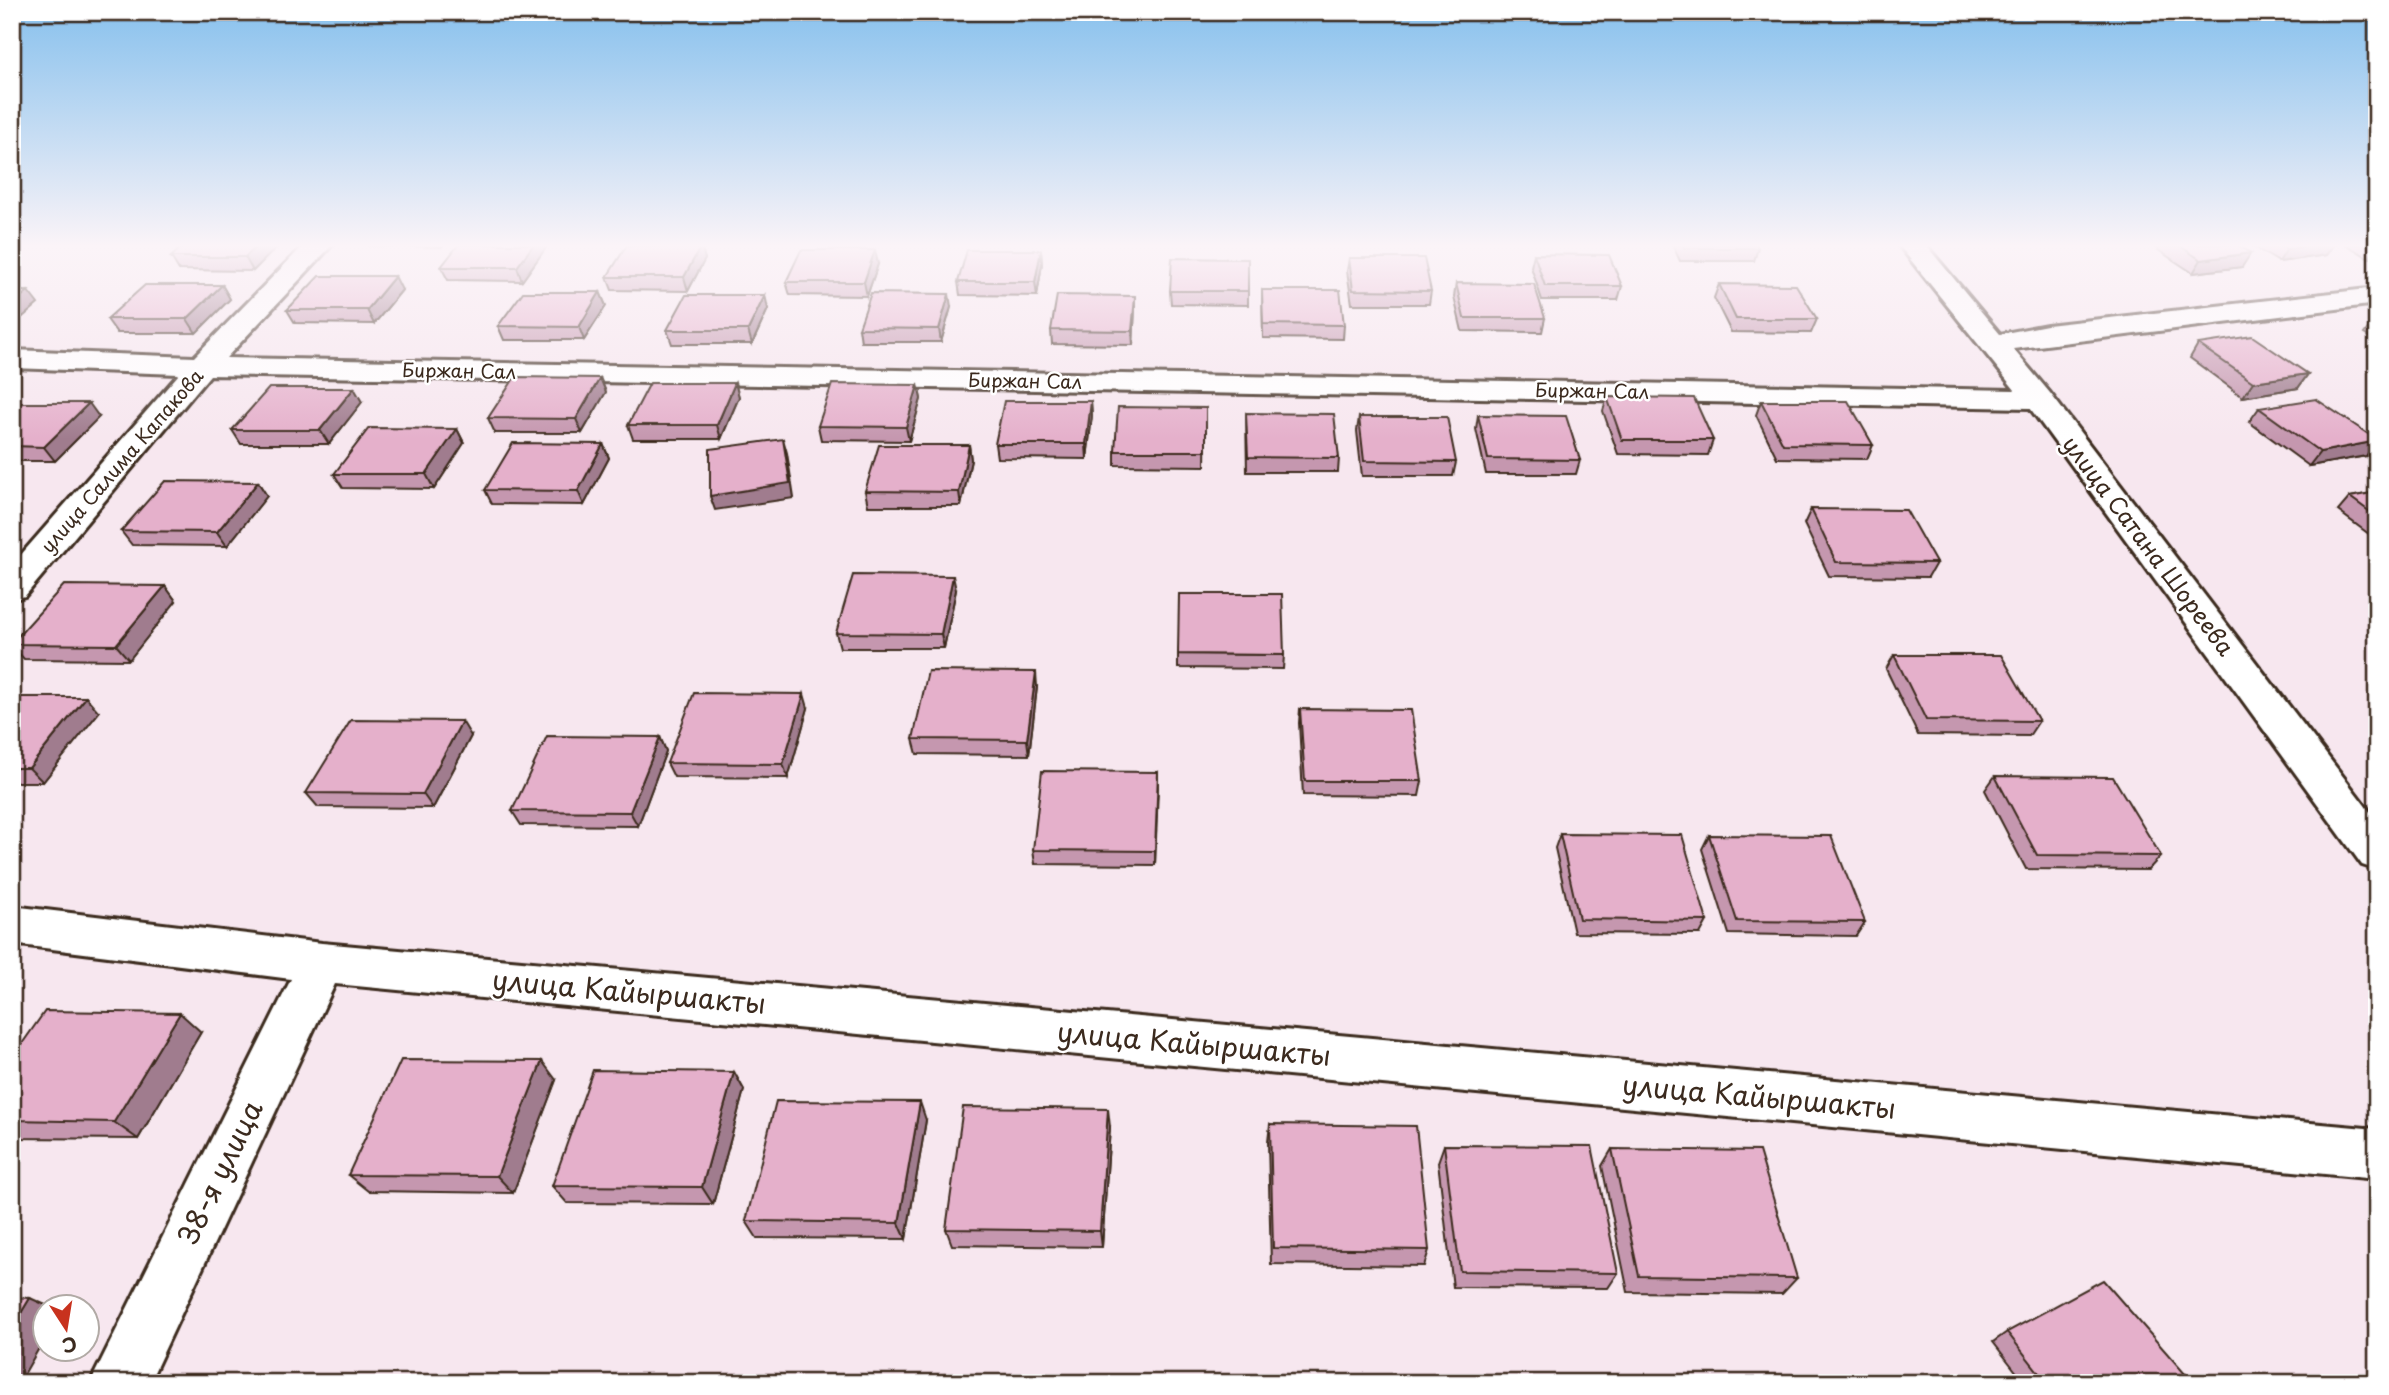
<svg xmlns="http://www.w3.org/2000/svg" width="2389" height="1395" font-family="'Playpen Sans',sans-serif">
<rect width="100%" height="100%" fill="#f7e7ef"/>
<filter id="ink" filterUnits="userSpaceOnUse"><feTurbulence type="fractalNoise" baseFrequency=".0143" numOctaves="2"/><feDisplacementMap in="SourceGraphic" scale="14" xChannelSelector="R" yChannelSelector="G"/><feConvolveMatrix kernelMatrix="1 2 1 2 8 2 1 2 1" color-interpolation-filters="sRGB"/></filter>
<g filter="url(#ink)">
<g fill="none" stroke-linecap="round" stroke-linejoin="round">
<g stroke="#3b2a1e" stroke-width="6">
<path id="minor" d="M 305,244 L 333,244 L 226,358 L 2015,390 L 1898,244 L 1925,244 L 2000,334 L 2047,325 L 2377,288 L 2377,304 L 2013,349 L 2050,393 L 2377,821 L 2377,870 L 2362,865 L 2030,408 L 210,375 L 25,596 L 12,600 L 12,565 L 179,374 L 12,368 L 12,350 L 194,357 Z
M 12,906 L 322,943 L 2377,1129 L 2377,1179 L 335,984 L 149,1383 L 90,1383 L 291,979 L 12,944 Z"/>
</g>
<use href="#minor" fill="#fff" fill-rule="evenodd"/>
</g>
<path fill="#c597af" stroke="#3b2a1e" stroke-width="2" d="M 185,244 L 280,244 L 253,271 L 179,270 L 171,257 Z
M 368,244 L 444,244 L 442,247 L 369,246 Z
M 1672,244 L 1756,244 L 1758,248 L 1754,261 L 1680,261 Z
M 2149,244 L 2237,244 L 2242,267 L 2193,273 Z
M 2249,244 L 2334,244 L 2326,255 L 2279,262 Z
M 2345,244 L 2377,244 L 2377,257 L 2369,258 Z
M 701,246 L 705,259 L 688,291 L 612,290 L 607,277 Z
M 545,249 L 522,281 L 448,280 L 441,267 Z
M 1041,250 L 1042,264 L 1037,296 L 960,295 L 958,282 Z
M 1534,254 L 1622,286 L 1618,300 L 1542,300 L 1531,267 Z
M 1349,258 L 1431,291 L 1429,304 L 1352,304 L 1347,271 Z
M 878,264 L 867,296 L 790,295 L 786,282 Z
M 1456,283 L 1545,318 L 1542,332 L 1462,331 L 1454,297 Z
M 1719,284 L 1817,319 L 1811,333 L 1731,332 L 1714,298 Z
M 222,285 L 230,299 L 196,333 L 117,333 L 107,319 Z
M 402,290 L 374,324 L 295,323 L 287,310 Z
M 1262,290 L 1344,325 L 1343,339 L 1263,338 Z
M 1170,291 L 1248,291 L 1248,305 L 1171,304 Z
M 600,292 L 606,306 L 584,340 L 504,340 L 498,326 Z
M 951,307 L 941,342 L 861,342 L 859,328 Z
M 768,309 L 752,344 L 672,344 L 667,330 Z
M 1135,309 L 1133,345 L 1052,344 L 1051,330 Z
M 2377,319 L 2377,342 L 2364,334 L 2374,320 Z
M 2198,344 L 2308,374 L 2298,388 L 2243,397 L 2190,358 Z
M 600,378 L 606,392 L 582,433 L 495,433 L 488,418 Z
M 735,383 L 739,397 L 721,439 L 633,439 L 628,425 Z
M 918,385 L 921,399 L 909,441 L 821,440 L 818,426 Z
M 1607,397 L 1713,440 L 1708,455 L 1618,454 L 1603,411 Z
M 1091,401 L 1092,415 L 1087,459 L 997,458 L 995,444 Z
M 1761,401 L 1873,445 L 1867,459 L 1777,458 L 1756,415 Z
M 362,402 L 329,444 L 241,444 L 232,430 Z
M 12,403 L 99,417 L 55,461 L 12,461 Z
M 1206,408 L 1205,466 L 1115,465 L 1115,451 Z
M 2259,408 L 2366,456 L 2309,466 L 2249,422 Z
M 1246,413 L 1339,458 L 1338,472 L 1247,472 Z
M 1478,415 L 1580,460 L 1576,474 L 1486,474 L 1476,429 Z
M 1359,417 L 1456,462 L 1453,476 L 1362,476 L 1357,431 Z
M 457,429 L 464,443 L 434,489 L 343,488 L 334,474 Z
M 603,444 L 609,458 L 584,505 L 492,504 L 485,490 Z
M 969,445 L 971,460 L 961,506 L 868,506 L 865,491 Z
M 258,482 L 267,496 L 227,546 L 132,545 L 121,531 Z
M 2377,492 L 2377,540 L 2338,511 L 2350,497 Z
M 1811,509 L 1936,563 L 1928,577 L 1829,576 L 1804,524 Z
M 165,586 L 176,601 L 129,660 L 24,659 L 12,646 L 12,643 Z
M 956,590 L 944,648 L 840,648 L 836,633 Z
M 1178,654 L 1284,655 L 1283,669 L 1178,668 Z
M 1894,655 L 2039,721 L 2029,736 L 1918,735 L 1886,669 Z
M 1037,687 L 1029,755 L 917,754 L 913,739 Z
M 12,697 L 99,712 L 43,782 L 12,782 Z
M 808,708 L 788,778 L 674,777 L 667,763 Z
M 1300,709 L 1422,781 L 1419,796 L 1303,795 L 1299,723 Z
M 471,736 L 433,808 L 318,807 L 306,793 Z
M 660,737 L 666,751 L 638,826 L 521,825 L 512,811 Z
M 1158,772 L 1155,865 L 1035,864 L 1033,850 Z
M 1995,776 L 2161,856 L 2148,870 L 2026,869 L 1985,790 Z
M 1560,834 L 1707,921 L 1700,934 L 1574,933 L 1555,848 Z
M 1709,835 L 1865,922 L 1856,936 L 1729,934 L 1702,849 Z
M 201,1032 L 138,1139 L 12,1138 L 12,1058 Z
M 734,1072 L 744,1090 L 713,1204 L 567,1203 L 552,1186 Z
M 556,1080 L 513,1193 L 368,1191 L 348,1175 Z
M 926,1120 L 906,1239 L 757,1238 L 746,1221 Z
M 1270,1124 L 1429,1250 L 1424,1266 L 1271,1264 L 1268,1142 Z
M 1110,1127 L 1102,1247 L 952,1245 L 946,1229 Z
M 1444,1145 L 1618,1273 L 1608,1288 L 1453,1287 L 1438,1162 Z
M 1612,1149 L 1797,1278 L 1782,1294 L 1628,1292 L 1602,1166 Z
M 2007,1332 L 2193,1383 L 2025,1383 L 1993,1342 Z"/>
<path fill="#a07b8e" stroke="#3b2a1e" stroke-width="2" d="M 259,244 L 280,244 L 253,271 L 245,257 Z
M 534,244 L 543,244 L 545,249 L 522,281 L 517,267 Z
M 2322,244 L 2334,244 L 2326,255 L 2279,262 L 2287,249 Z
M 701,246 L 705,259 L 688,291 L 684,277 Z
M 2377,247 L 2377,257 L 2369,258 Z
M 875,250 L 878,264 L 867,296 L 864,282 Z
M 1041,250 L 1042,264 L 1037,296 L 1035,282 Z
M 2251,253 L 2242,267 L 2193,273 L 2201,260 Z
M 395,276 L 402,290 L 374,324 L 367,310 Z
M 222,285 L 230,299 L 196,333 L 187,319 Z
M 28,291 L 38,304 L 12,326 L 12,304 Z
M 600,292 L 606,306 L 584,340 L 579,327 Z
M 949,294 L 951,307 L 941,342 L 939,329 Z
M 765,295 L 768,309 L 752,344 L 748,330 Z
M 1135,296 L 1135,309 L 1133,345 L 1132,331 Z
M 2308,374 L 2298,388 L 2243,397 L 2253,382 Z
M 600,378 L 606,392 L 582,433 L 576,419 Z
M 735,383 L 739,397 L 721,439 L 717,425 Z
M 918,385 L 921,399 L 909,441 L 906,427 Z
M 354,388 L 362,402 L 329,444 L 320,430 Z
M 1091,401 L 1092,415 L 1087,459 L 1086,444 Z
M 89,403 L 99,417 L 55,461 L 44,447 Z
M 457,429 L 464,443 L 434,489 L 426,474 Z
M 783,439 L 787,453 L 794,498 L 715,510 L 710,496 Z
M 2377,441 L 2366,456 L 2309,466 L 2320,452 Z
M 603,444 L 609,458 L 584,505 L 578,491 Z
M 969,445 L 971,460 L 961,506 L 959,492 Z
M 258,482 L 267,496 L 227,546 L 217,532 Z
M 953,576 L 956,590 L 944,648 L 941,634 Z
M 165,586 L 176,601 L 129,660 L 116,645 Z
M 1036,672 L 1037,687 L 1029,755 L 1027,740 Z
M 804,694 L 808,708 L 788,778 L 783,764 Z
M 86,697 L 99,712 L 43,782 L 29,768 Z
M 462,721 L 471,736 L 433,808 L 423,794 Z
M 660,737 L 666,751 L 638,826 L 630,812 Z
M 1158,772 L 1158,787 L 1155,865 L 1155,851 Z
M 180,1013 L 201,1032 L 138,1139 L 114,1122 Z
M 542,1061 L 556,1080 L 513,1193 L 497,1176 Z
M 734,1072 L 744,1090 L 713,1204 L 702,1187 Z
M 920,1102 L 926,1120 L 906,1239 L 899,1223 Z
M 1108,1109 L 1110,1127 L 1102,1247 L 1100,1231 Z
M 30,1298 L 50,1307 L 46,1307 L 46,1336 L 19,1383 L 12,1383 L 12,1328 Z"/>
<path fill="#e5b0cb" stroke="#3b2a1e" stroke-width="2" d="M 185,244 L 259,244 L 245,257 L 171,257 Z
M 459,244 L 534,244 L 517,267 L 441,267 Z
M 1682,244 L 1756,244 L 1758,248 L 1684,248 Z
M 2177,244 L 2237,244 L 2251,253 L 2201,260 Z
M 2279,244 L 2322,244 L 2287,249 Z
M 627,245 L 701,246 L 684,277 L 607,277 Z
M 801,250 L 875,250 L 864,282 L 786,282 Z
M 967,250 L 1041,250 L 1035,282 L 958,282 Z
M 1534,254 L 1609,255 L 1622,286 L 1545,286 Z
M 1172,258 L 1248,259 L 1248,291 L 1170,291 Z
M 1349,258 L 1424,258 L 1431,291 L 1353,290 Z
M 319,276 L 395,276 L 367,310 L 287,310 Z
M 1456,283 L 1534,284 L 1545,318 L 1464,318 Z
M 1719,284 L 1796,285 L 1817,319 L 1736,319 Z
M 145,285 L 222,285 L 187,319 L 107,319 Z
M 1262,290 L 1340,290 L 1344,325 L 1263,324 Z
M 12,291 L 28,291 L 12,304 Z
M 523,292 L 600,292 L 579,327 L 498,326 Z
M 871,293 L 949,294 L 939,329 L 859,328 Z
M 686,295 L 765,295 L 748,330 L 667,330 Z
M 1057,295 L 1135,296 L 1132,331 L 1051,330 Z
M 2252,336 L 2308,374 L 2253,382 L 2198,344 Z
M 515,377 L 600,378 L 576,419 L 488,418 Z
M 650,383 L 735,383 L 717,425 L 628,425 Z
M 832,384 L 918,385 L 906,427 L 818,426 Z
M 269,388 L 354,388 L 320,430 L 232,430 Z
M 1607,397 L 1694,398 L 1713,440 L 1622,440 Z
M 2316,399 L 2377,440 L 2377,441 L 2320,452 L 2259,408 Z
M 1004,401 L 1091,401 L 1086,444 L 995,444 Z
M 1761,401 L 1848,401 L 1873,445 L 1783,444 Z
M 12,403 L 89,403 L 44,447 L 12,446 Z
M 1118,407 L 1206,408 L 1206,451 L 1115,451 Z
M 1246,413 L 1334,414 L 1339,458 L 1248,457 Z
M 1478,415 L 1566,416 L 1580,460 L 1488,459 Z
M 1359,417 L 1447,417 L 1456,462 L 1364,461 Z
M 369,428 L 457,429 L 426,474 L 334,474 Z
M 783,439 L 790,483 L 710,496 L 710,449 Z
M 513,443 L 603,444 L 578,491 L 485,490 Z
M 879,445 L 969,445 L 959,492 L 865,491 Z
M 165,481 L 258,482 L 217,532 L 121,531 Z
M 2377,492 L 2377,517 L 2350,497 Z
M 1811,509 L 1906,510 L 1936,563 L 1836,562 Z
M 853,575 L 953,576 L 941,634 L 836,633 Z
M 64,585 L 165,586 L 116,645 L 12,644 L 12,643 Z
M 1179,594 L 1282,594 L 1284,655 L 1178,654 Z
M 1894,655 L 2001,655 L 2039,721 L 1926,720 Z
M 928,671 L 1036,672 L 1027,740 L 913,739 Z
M 694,693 L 804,694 L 783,764 L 667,763 Z
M 12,697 L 86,697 L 29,768 L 12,768 Z
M 1300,709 L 1411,710 L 1422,781 L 1305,781 Z
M 351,720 L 462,721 L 423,794 L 306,793 Z
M 547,736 L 660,737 L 630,812 L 512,811 Z
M 1042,771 L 1158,772 L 1155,851 L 1033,850 Z
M 1995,776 L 2113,777 L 2161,856 L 2037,855 Z
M 1560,834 L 1682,835 L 1707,921 L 1579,919 Z
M 1709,835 L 1831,836 L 1865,922 L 1737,921 Z
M 45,1011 L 180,1013 L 114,1122 L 12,1120 L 12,1058 Z
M 401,1060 L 542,1061 L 497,1176 L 348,1175 Z
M 593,1070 L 734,1072 L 702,1187 L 552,1186 Z
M 776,1101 L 920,1102 L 899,1223 L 746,1221 Z
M 963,1107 L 1108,1109 L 1100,1231 L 946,1229 Z
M 1270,1124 L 1416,1126 L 1429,1250 L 1273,1248 Z
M 1444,1145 L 1592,1146 L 1618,1273 L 1460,1271 Z
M 1612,1149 L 1759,1151 L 1797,1278 L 1639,1276 Z
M 2103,1280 L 2193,1383 L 2047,1383 L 2007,1332 Z
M 12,1297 L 30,1298 L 12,1328 Z"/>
</g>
<linearGradient id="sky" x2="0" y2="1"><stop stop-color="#86c0ed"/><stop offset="0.56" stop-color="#fbf4f8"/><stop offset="1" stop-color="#fbf4f8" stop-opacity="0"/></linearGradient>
<rect width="2389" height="439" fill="url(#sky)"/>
<g text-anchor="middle" stroke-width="5" stroke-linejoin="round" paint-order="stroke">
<g font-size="19" fill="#3b2a1e" stroke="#fff">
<text transform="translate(459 371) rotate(1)" y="7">Биржан Сал</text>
<text transform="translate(1025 381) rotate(1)" y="7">Биржан Сал</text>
<text transform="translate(1592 391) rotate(1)" y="7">Биржан Сал</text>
<text transform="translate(122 461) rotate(-49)" y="7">улица Салима Капакова</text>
</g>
<g font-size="23" fill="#3b2a1e" stroke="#fff">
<text transform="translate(2148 546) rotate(53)" y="8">улица Сатана Шореева</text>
</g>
<g font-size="28" fill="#3b2a1e" stroke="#fff">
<text transform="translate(629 992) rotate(5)" y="10">улица Кайыршакты</text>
<text transform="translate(1194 1044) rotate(5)" y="10">улица Кайыршакты</text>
<text transform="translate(1759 1097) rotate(5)" y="10">улица Кайыршакты</text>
<text transform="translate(220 1173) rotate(-64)" y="10">38-я улица</text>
</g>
</g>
<rect width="2389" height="1395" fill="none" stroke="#fff" stroke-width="42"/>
<rect x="21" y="21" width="2347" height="1353" fill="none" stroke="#3b2a1e" stroke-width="2.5" filter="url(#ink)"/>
<g transform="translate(66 1328) rotate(168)"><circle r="33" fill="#ffffff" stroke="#b1aaa5" stroke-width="2"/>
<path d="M0-5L12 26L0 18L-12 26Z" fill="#c8321e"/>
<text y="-10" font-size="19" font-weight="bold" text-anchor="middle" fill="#3b2a1e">С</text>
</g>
</svg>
